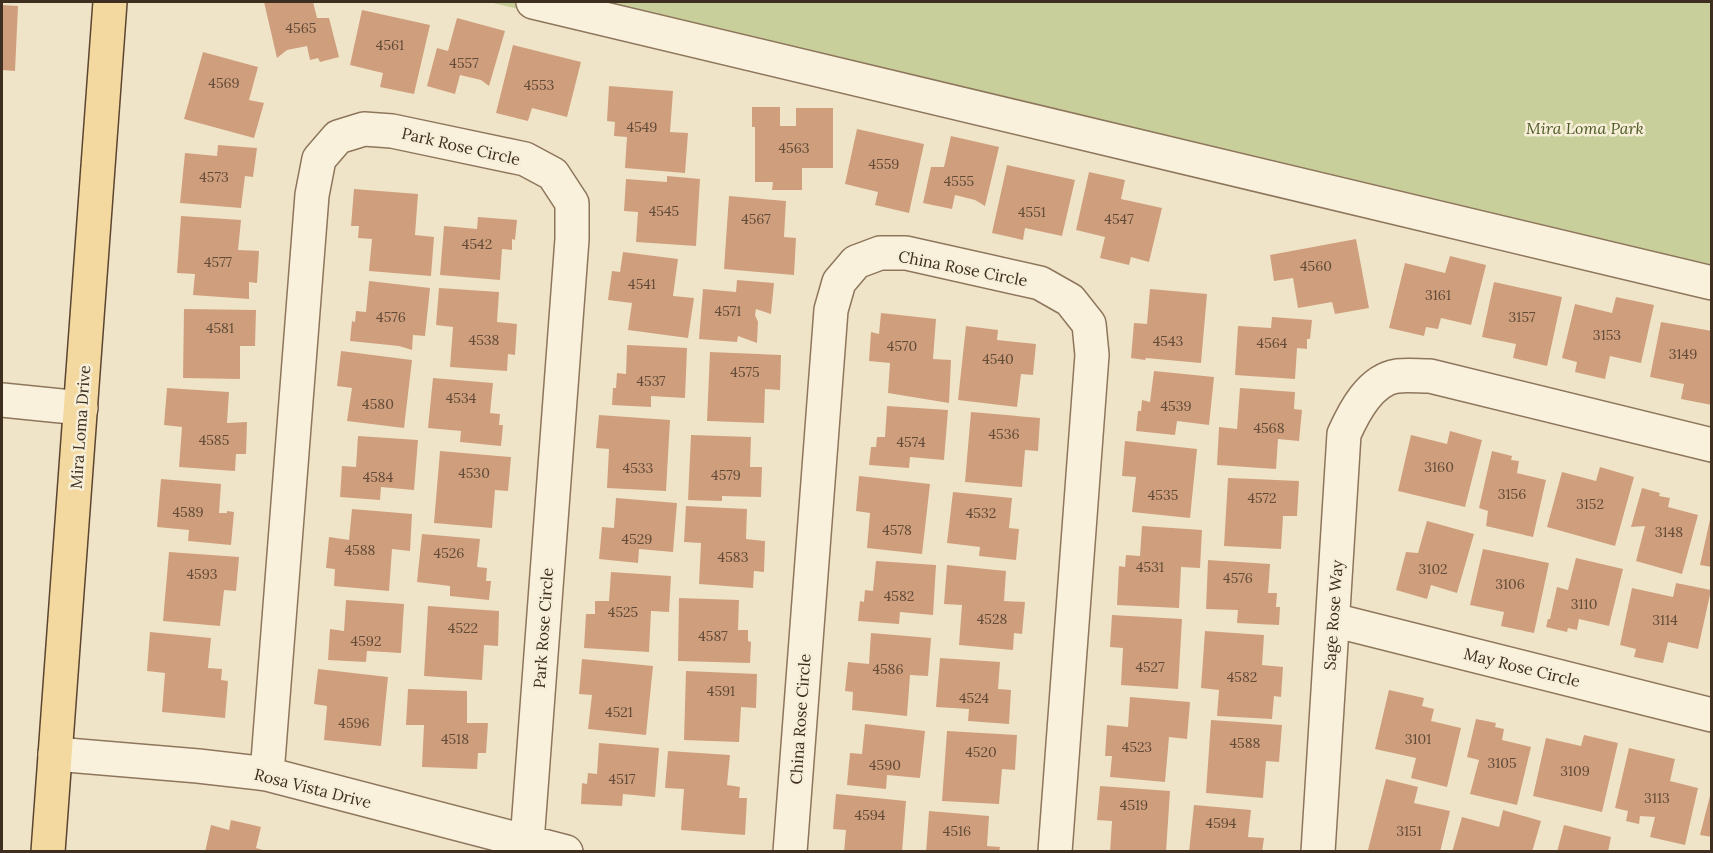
<svg xmlns="http://www.w3.org/2000/svg" width="1713" height="853" font-family="Lora,serif">
<rect width="100%" height="100%" fill="#f0e4c8"/>
<path fill="#c9cf9b" d="M 489,2 L 1711,2 L 1711,289 Z"/>
<path fill="#cf9f7d" d="M 264,2 L 313,2 L 317,18 L 329,18 L 339,57 L 320,62 L 318,58 L 310,60 L 307,46 L 287,50 L 277,58 Z
M 2,5 L 18,6 L 15,71 L 2,70 Z
M 362,10 L 430,25 L 414,94 L 380,87 L 383,73 L 350,65 Z
M 457,18 L 505,31 L 489,86 L 481,80 L 460,75 L 455,94 L 427,86 L 437,48 L 448,51 Z
M 513,45 L 581,62 L 567,117 L 532,108 L 528,121 L 496,113 Z
M 203,52 L 258,67 L 249,100 L 264,103 L 254,138 L 184,119 Z
M 609,86 L 673,91 L 670,132 L 688,133 L 685,173 L 625,168 L 627,137 L 614,136 L 615,122 L 607,121 Z
M 752,107 L 780,107 L 780,126 L 796,126 L 796,108 L 833,108 L 833,168 L 802,168 L 802,190 L 772,190 L 773,182 L 755,182 L 755,127 L 752,127 Z
M 857,129 L 924,144 L 909,213 L 875,205 L 878,192 L 845,184 Z
M 951,136 L 999,147 L 985,206 L 975,200 L 955,195 L 952,209 L 923,203 L 931,167 L 944,167 Z
M 218,145 L 257,148 L 253,177 L 245,176 L 241,208 L 180,203 L 185,153 L 217,156 Z
M 1007,165 L 1075,180 L 1062,236 L 1025,228 L 1023,240 L 992,233 Z
M 1089,172 L 1125,180 L 1121,199 L 1162,208 L 1149,262 L 1131,257 L 1129,265 L 1100,258 L 1105,237 L 1076,230 Z
M 667,176 L 700,179 L 696,246 L 636,242 L 638,212 L 624,211 L 626,179 L 667,182 Z
M 354,189 L 418,194 L 415,235 L 434,237 L 431,276 L 369,271 L 372,239 L 358,238 L 359,226 L 351,226 Z
M 729,196 L 786,201 L 784,237 L 796,238 L 794,275 L 724,269 Z
M 181,216 L 241,220 L 238,250 L 259,251 L 257,283 L 249,282 L 249,299 L 193,295 L 195,274 L 177,273 Z
M 478,217 L 517,220 L 515,240 L 512,239 L 512,250 L 502,249 L 500,280 L 440,275 L 444,226 L 477,229 Z
M 1356,239 L 1369,308 L 1335,314 L 1332,302 L 1298,308 L 1293,278 L 1274,281 L 1270,255 Z
M 623,252 L 678,259 L 673,296 L 694,298 L 688,338 L 628,330 L 632,303 L 608,300 L 612,271 L 620,272 Z
M 1450,256 L 1486,265 L 1471,325 L 1441,318 L 1438,329 L 1426,327 L 1424,336 L 1389,328 L 1405,263 L 1445,273 Z
M 737,280 L 774,283 L 771,314 L 756,309 L 755,315 L 758,322 L 757,343 L 738,336 L 737,342 L 699,339 L 703,289 L 736,292 Z
M 369,281 L 430,288 L 425,336 L 413,335 L 412,350 L 399,346 L 350,341 L 352,321 L 355,322 L 356,311 L 366,312 Z
M 1494,282 L 1562,297 L 1547,366 L 1513,358 L 1516,344 L 1482,337 Z
M 439,288 L 499,292 L 497,322 L 517,324 L 515,355 L 508,354 L 507,371 L 450,367 L 453,327 L 436,325 Z
M 1150,289 L 1207,294 L 1201,363 L 1146,358 L 1145,360 L 1131,358 L 1134,323 L 1147,324 Z
M 1616,297 L 1654,305 L 1641,363 L 1610,356 L 1605,379 L 1575,372 L 1577,362 L 1562,358 L 1575,304 L 1612,313 Z
M 184,309 L 256,310 L 255,346 L 240,346 L 240,379 L 183,378 Z
M 881,313 L 936,319 L 933,359 L 951,360 L 949,403 L 888,393 L 890,363 L 869,361 L 871,332 L 879,334 Z
M 1272,317 L 1312,320 L 1310,339 L 1307,339 L 1307,349 L 1297,348 L 1295,379 L 1235,375 L 1238,326 L 1271,328 Z
M 1661,322 L 1712,331 L 1712,405 L 1681,399 L 1684,384 L 1650,377 Z
M 966,326 L 998,330 L 997,340 L 1036,344 L 1033,375 L 1021,374 L 1017,407 L 958,400 Z
M 627,345 L 687,348 L 685,398 L 651,396 L 651,407 L 612,405 L 613,388 L 616,388 L 617,373 L 626,374 Z
M 341,351 L 412,360 L 404,428 L 347,421 L 352,388 L 337,386 Z
M 710,352 L 781,355 L 780,390 L 765,389 L 764,423 L 707,421 Z
M 1154,371 L 1214,377 L 1209,425 L 1177,421 L 1175,435 L 1136,431 L 1138,411 L 1141,411 L 1142,400 L 1150,402 Z
M 433,378 L 493,383 L 490,413 L 500,414 L 499,425 L 503,425 L 501,446 L 460,442 L 461,431 L 428,428 Z
M 167,388 L 229,392 L 227,423 L 247,422 L 246,454 L 236,454 L 235,471 L 179,467 L 182,427 L 164,425 Z
M 1240,388 L 1295,392 L 1294,409 L 1302,410 L 1299,441 L 1278,439 L 1276,469 L 1217,465 L 1219,427 L 1237,429 Z
M 887,406 L 948,410 L 944,460 L 910,457 L 909,468 L 869,465 L 871,447 L 876,447 L 877,437 L 885,437 Z
M 971,412 L 1040,418 L 1038,451 L 1025,450 L 1022,487 L 965,482 Z
M 599,415 L 670,420 L 666,491 L 607,488 L 609,449 L 596,448 Z
M 1450,431 L 1482,440 L 1465,507 L 1398,491 L 1411,435 L 1447,444 Z
M 691,435 L 751,437 L 750,467 L 762,467 L 761,497 L 722,496 L 722,501 L 688,500 Z
M 358,436 L 418,440 L 414,490 L 381,487 L 380,500 L 340,497 L 342,466 L 356,467 Z
M 1125,441 L 1197,449 L 1190,518 L 1132,512 L 1136,477 L 1122,476 Z
M 440,451 L 511,457 L 508,491 L 495,490 L 492,528 L 434,523 Z
M 1492,451 L 1512,456 L 1511,460 L 1519,461 L 1517,473 L 1546,480 L 1533,537 L 1486,526 L 1488,511 L 1479,508 Z
M 1600,467 L 1634,477 L 1615,546 L 1547,527 L 1562,472 L 1596,481 Z
M 859,476 L 930,484 L 922,554 L 867,548 L 870,513 L 856,511 Z
M 1228,478 L 1299,481 L 1297,516 L 1283,516 L 1281,549 L 1224,546 Z
M 161,479 L 221,484 L 219,513 L 227,513 L 227,511 L 234,512 L 231,545 L 188,541 L 189,530 L 157,527 Z
M 1642,488 L 1660,493 L 1659,496 L 1670,498 L 1668,507 L 1698,515 L 1682,574 L 1636,561 L 1645,526 L 1631,527 Z
M 953,492 L 1012,498 L 1009,528 L 1019,529 L 1016,560 L 979,556 L 980,547 L 947,543 Z
M 616,498 L 677,503 L 673,552 L 639,549 L 638,563 L 599,559 L 602,527 L 614,528 Z
M 686,506 L 747,509 L 746,539 L 765,541 L 764,572 L 754,571 L 753,588 L 699,584 L 701,543 L 684,542 Z
M 352,509 L 412,514 L 410,551 L 392,549 L 389,591 L 334,586 L 335,569 L 326,568 L 329,537 L 349,540 Z
M 1711,515 L 1712,515 L 1712,567 L 1700,565 Z
M 1427,521 L 1474,534 L 1457,593 L 1431,585 L 1427,599 L 1396,590 L 1406,552 L 1418,553 Z
M 1142,526 L 1202,530 L 1200,568 L 1181,567 L 1179,608 L 1117,605 L 1119,566 L 1125,567 L 1126,555 L 1140,556 Z
M 422,534 L 480,539 L 477,567 L 487,568 L 486,581 L 491,581 L 489,600 L 450,596 L 450,586 L 417,582 Z
M 1483,549 L 1549,563 L 1534,633 L 1501,626 L 1504,612 L 1470,605 Z
M 169,552 L 239,557 L 236,591 L 224,590 L 220,626 L 163,621 Z
M 1576,558 L 1623,569 L 1609,626 L 1579,619 L 1577,630 L 1568,628 L 1567,632 L 1546,627 L 1548,619 L 1550,619 L 1557,587 L 1568,590 Z
M 1208,560 L 1270,564 L 1268,593 L 1277,593 L 1276,607 L 1280,607 L 1279,625 L 1237,623 L 1238,610 L 1206,609 Z
M 876,561 L 936,565 L 933,615 L 900,612 L 899,624 L 858,621 L 860,601 L 864,602 L 865,590 L 873,591 Z
M 947,565 L 1006,571 L 1004,601 L 1025,602 L 1022,634 L 1014,633 L 1013,650 L 959,645 L 962,605 L 944,604 Z
M 611,572 L 671,576 L 669,612 L 651,611 L 649,652 L 584,648 L 586,614 L 595,614 L 595,601 L 609,601 Z
M 1676,583 L 1711,590 L 1698,649 L 1668,642 L 1663,663 L 1634,657 L 1636,649 L 1620,645 L 1632,588 L 1673,597 Z
M 679,598 L 739,600 L 738,630 L 748,630 L 748,641 L 751,642 L 750,663 L 678,661 Z
M 346,600 L 404,604 L 401,653 L 367,651 L 366,662 L 328,660 L 330,629 L 344,631 Z
M 428,606 L 499,611 L 498,646 L 484,645 L 482,680 L 424,676 Z
M 1112,615 L 1182,619 L 1178,689 L 1121,685 L 1123,648 L 1110,647 Z
M 1205,631 L 1264,635 L 1262,665 L 1283,667 L 1281,697 L 1274,696 L 1272,719 L 1217,716 L 1219,690 L 1201,688 Z
M 150,632 L 211,638 L 208,668 L 222,669 L 221,680 L 228,681 L 225,718 L 162,712 L 165,673 L 147,671 Z
M 871,633 L 931,638 L 928,676 L 910,675 L 907,716 L 852,710 L 853,692 L 845,691 L 848,662 L 869,664 Z
M 940,658 L 1000,662 L 998,689 L 1011,690 L 1009,724 L 968,721 L 969,709 L 936,707 Z
M 582,659 L 653,666 L 646,735 L 588,729 L 592,695 L 579,694 Z
M 318,669 L 388,677 L 381,746 L 324,740 L 327,706 L 314,704 Z
M 686,671 L 757,674 L 756,708 L 741,707 L 739,742 L 684,740 Z
M 408,689 L 467,691 L 467,723 L 488,723 L 486,753 L 478,753 L 477,769 L 422,767 L 424,725 L 406,725 Z
M 1389,690 L 1424,698 L 1422,706 L 1434,709 L 1431,721 L 1461,728 L 1447,787 L 1411,778 L 1416,758 L 1375,749 Z
M 1130,697 L 1190,702 L 1187,739 L 1169,737 L 1165,782 L 1110,777 L 1112,756 L 1105,756 L 1107,725 L 1128,727 Z
M 1476,719 L 1496,723 L 1495,727 L 1504,729 L 1502,740 L 1531,747 L 1517,805 L 1470,794 L 1479,760 L 1467,757 Z
M 1211,720 L 1282,725 L 1279,762 L 1266,761 L 1263,798 L 1206,793 Z
M 865,724 L 925,731 L 920,778 L 887,775 L 886,789 L 847,785 L 850,753 L 862,754 Z
M 947,731 L 1017,735 L 1015,770 L 1002,769 L 999,804 L 942,801 Z
M 1584,735 L 1618,743 L 1602,812 L 1533,796 L 1546,738 L 1581,746 Z
M 599,743 L 659,748 L 655,797 L 623,794 L 622,806 L 581,804 L 582,783 L 587,784 L 588,773 L 597,774 Z
M 1629,748 L 1675,759 L 1670,781 L 1698,788 L 1685,845 L 1650,837 L 1655,817 L 1640,816 L 1639,824 L 1626,821 L 1628,811 L 1615,808 Z
M 668,751 L 730,755 L 727,785 L 740,787 L 739,798 L 747,798 L 745,835 L 681,830 L 684,789 L 665,788 Z
M 1386,779 L 1418,787 L 1414,803 L 1450,811 L 1440,852 L 1368,850 Z
M 1100,786 L 1170,791 L 1166,852 L 1110,852 L 1112,821 L 1097,820 Z
M 1711,792 L 1712,792 L 1712,837 L 1700,835 Z
M 836,794 L 906,801 L 902,852 L 844,852 L 846,830 L 833,829 Z
M 1194,805 L 1251,810 L 1248,837 L 1264,838 L 1262,852 L 1189,852 Z
M 1503,810 L 1541,821 L 1532,852 L 1452,852 L 1462,817 L 1499,827 Z
M 929,811 L 989,816 L 987,846 L 1000,847 L 999,852 L 926,852 Z
M 231,820 L 261,827 L 256,848 L 270,852 L 205,852 L 211,825 L 229,830 Z
M 1564,825 L 1611,837 L 1608,852 L 1557,852 Z"/>
<g fill="none" stroke-linecap="round" stroke-linejoin="round">
<g stroke="#8d765c" stroke-width="36">
<path id="minor" d="M 533,2 L 1712,283
M 2,400 L 81,408
M 1333,620 L 1712,715
M 55,754 L 198,766 L 267,774 L 566,852
M 267,774 L 312,195 L 319,159 L 338,137 L 364,129 L 392,131 L 525,159 L 553,174 L 572,203 L 572,239 L 527,842
M 790,852 L 831,310 L 839,282 L 856,262 L 880,253 L 906,253 L 1040,283 L 1070,300 L 1089,324 L 1092,355 L 1055,852
M 1318,852 L 1344,434 C 1354,412 1370,380 1397,376 C 1407,375 1419,376 1430,376 L 1712,445"/>
</g>
<g stroke="#5b4430" stroke-width="36">
<path id="major" d="M 48,852 L 110,2"/>
</g>
<use href="#minor" stroke="#faf1dc" stroke-width="33"/>
<use href="#major" stroke="#f3d9a0" stroke-width="33"/>
</g>
<g text-anchor="middle" stroke-width="5" stroke-linejoin="round" paint-order="stroke">
<g font-size="14" fill="#624a37">
<text x="301" y="33">4565</text>
<text x="390" y="50">4561</text>
<text x="464" y="68">4557</text>
<text x="224" y="88">4569</text>
<text x="539" y="90">4553</text>
<text x="642" y="132">4549</text>
<text x="794" y="153">4563</text>
<text x="884" y="169">4559</text>
<text x="214" y="182">4573</text>
<text x="959" y="186">4555</text>
<text x="664" y="216">4545</text>
<text x="1032" y="217">4551</text>
<text x="756" y="224">4567</text>
<text x="1119" y="224">4547</text>
<text x="477" y="249">4542</text>
<text x="218" y="267">4577</text>
<text x="1316" y="271">4560</text>
<text x="642" y="289">4541</text>
<text x="1438" y="300">3161</text>
<text x="728" y="316">4571</text>
<text x="391" y="322">4576</text>
<text x="1522" y="322">3157</text>
<text x="220" y="333">4581</text>
<text x="1607" y="340">3153</text>
<text x="484" y="345">4538</text>
<text x="1168" y="346">4543</text>
<text x="1272" y="348">4564</text>
<text x="902" y="351">4570</text>
<text x="1683" y="359">3149</text>
<text x="998" y="364">4540</text>
<text x="745" y="377">4575</text>
<text x="651" y="386">4537</text>
<text x="461" y="403">4534</text>
<text x="378" y="409">4580</text>
<text x="1176" y="411">4539</text>
<text x="1269" y="433">4568</text>
<text x="1004" y="439">4536</text>
<text x="214" y="445">4585</text>
<text x="911" y="447">4574</text>
<text x="1439" y="472">3160</text>
<text x="638" y="473">4533</text>
<text x="474" y="478">4530</text>
<text x="726" y="480">4579</text>
<text x="378" y="482">4584</text>
<text x="1512" y="499">3156</text>
<text x="1163" y="500">4535</text>
<text x="1262" y="503">4572</text>
<text x="1590" y="509">3152</text>
<text x="188" y="517">4589</text>
<text x="981" y="518">4532</text>
<text x="897" y="535">4578</text>
<text x="1669" y="537">3148</text>
<text x="637" y="544">4529</text>
<text x="360" y="555">4588</text>
<text x="449" y="558">4526</text>
<text x="733" y="562">4583</text>
<text x="1150" y="572">4531</text>
<text x="1433" y="574">3102</text>
<text x="202" y="579">4593</text>
<text x="1238" y="583">4576</text>
<text x="1510" y="589">3106</text>
<text x="899" y="601">4582</text>
<text x="1584" y="609">3110</text>
<text x="623" y="617">4525</text>
<text x="992" y="624">4528</text>
<text x="1665" y="625">3114</text>
<text x="463" y="633">4522</text>
<text x="713" y="641">4587</text>
<text x="366" y="646">4592</text>
<text x="1150" y="672">4527</text>
<text x="888" y="674">4586</text>
<text x="1242" y="682">4582</text>
<text x="721" y="696">4591</text>
<text x="974" y="703">4524</text>
<text x="619" y="717">4521</text>
<text x="354" y="728">4596</text>
<text x="455" y="744">4518</text>
<text x="1418" y="744">3101</text>
<text x="1245" y="748">4588</text>
<text x="1137" y="752">4523</text>
<text x="981" y="757">4520</text>
<text x="1502" y="768">3105</text>
<text x="885" y="770">4590</text>
<text x="1575" y="776">3109</text>
<text x="622" y="784">4517</text>
<text x="1657" y="803">3113</text>
<text x="1134" y="810">4519</text>
<text x="870" y="820">4594</text>
<text x="1221" y="828">4594</text>
<text x="957" y="836">4516</text>
<text x="1409" y="836">3151</text>
</g>
<g font-size="16" font-style="italic" fill="#4d5a26" stroke="#f7eed8">
<text x="1585" y="134">Mira Loma Park</text>
</g>
<g font-size="16" fill="#3d2e20" stroke="#f7eed8">
<text transform="translate(461 146) rotate(13)" y="6">Park Rose Circle</text>
<text transform="translate(963 268) rotate(11)" y="6">China Rose Circle</text>
<text transform="translate(80 427) rotate(-86)" y="6">Mira Loma Drive</text>
<text transform="translate(1333 615) rotate(-86)" y="6">Sage Rose Way</text>
<text transform="translate(543 628) rotate(-86)" y="6">Park Rose Circle</text>
<text transform="translate(1522 667) rotate(14)" y="6">May Rose Circle</text>
<text transform="translate(800 719) rotate(-86)" y="6">China Rose Circle</text>
<text transform="translate(313 788) rotate(14)" y="6">Rosa Vista Drive</text>
</g>
</g>
<rect width="1713" height="853" fill="none" stroke="#3d2e20" stroke-width="6"/>
</svg>
